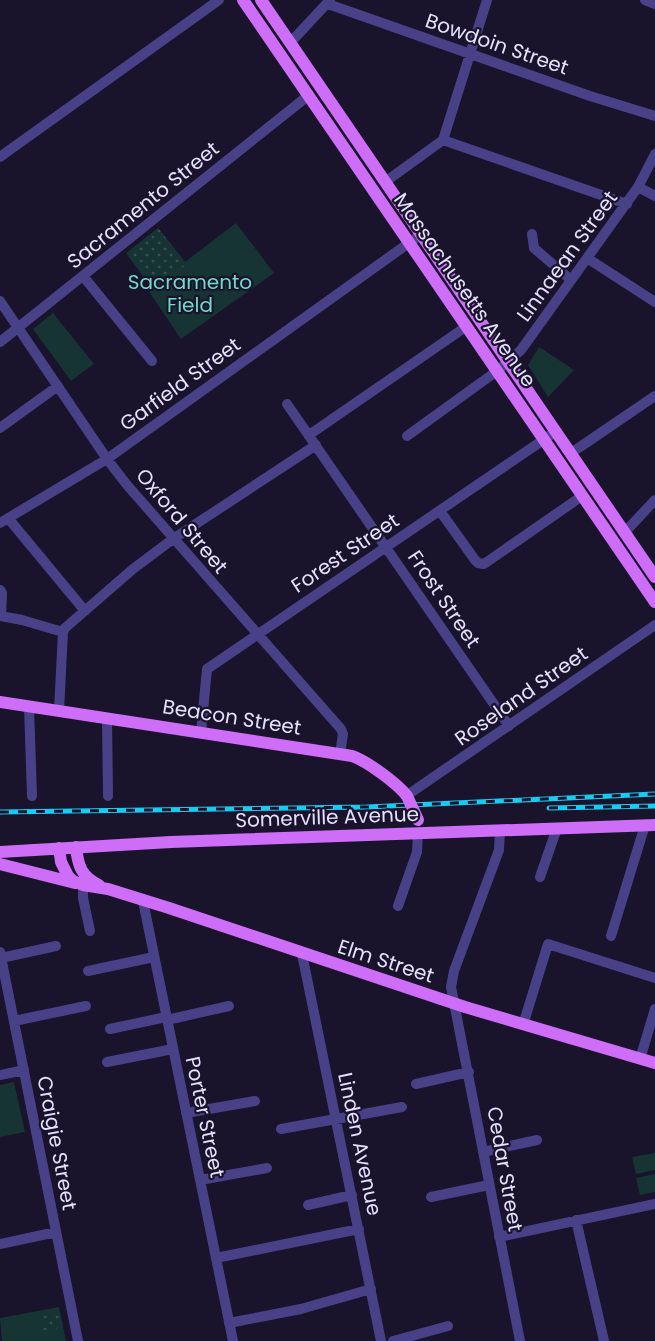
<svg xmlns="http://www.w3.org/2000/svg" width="655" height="1341" font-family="Poppins,sans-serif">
<defs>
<pattern id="garden-dots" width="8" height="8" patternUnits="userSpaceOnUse" patternTransform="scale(1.5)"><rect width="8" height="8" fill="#173435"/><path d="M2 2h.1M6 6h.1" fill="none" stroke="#395153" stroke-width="1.8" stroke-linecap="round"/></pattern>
</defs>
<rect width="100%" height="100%" fill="#19132c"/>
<path fill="#173435" d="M 236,223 L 274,273 L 181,339 L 148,290 L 151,287 L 126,253 L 158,228 L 185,262 Z
M 53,313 L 94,364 L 71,381 L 33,329 Z
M 539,347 L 574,370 L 548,397 L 528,365 Z
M 14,1082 L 25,1132 L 0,1137 L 0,1085 Z
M 655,1153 L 655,1170 L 636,1174 L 632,1157 Z
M 655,1174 L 655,1192 L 640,1195 L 636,1178 Z
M 59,1307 L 66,1341 L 2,1341 L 0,1318 Z"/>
<path fill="url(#garden-dots)" d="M 158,228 L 185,262 L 184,266 L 161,284 L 157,285 L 131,254 L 132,249 Z
M 59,1311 L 63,1327 L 44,1331 L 41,1315 Z"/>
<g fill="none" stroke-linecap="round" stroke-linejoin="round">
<path stroke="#494188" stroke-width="10" d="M 645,0 L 655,4
M 328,4 L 590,96 L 655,116
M 290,43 L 330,0
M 443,140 L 627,204
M 0,157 L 219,0
M 385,182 L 443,140 L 487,0
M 638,187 L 655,196
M 532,234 L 534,248 L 571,280
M 587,258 L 655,302
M 83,276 L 152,361
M 0,301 L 107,459 L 127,485 L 341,729 L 343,734 L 340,754
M 0,342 L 309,95
M 287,404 L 509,726
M 0,428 L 58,386
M 309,435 L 467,326
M 407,436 L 497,371 L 521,350 L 638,187 L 655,154
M 570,453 L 580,447 L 655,396
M 440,511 L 475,560 L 478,563 L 484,564 L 582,496
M 8,518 L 85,611
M 0,523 L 107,459 L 420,235
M 625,532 L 655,500
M 0,590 L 2,593 L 1,616
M 0,616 L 22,620 L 63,632
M 29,706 L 32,796
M 59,711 L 63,632 L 65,628 L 133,569 L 173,539 L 316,445
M 107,718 L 108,796
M 201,732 L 207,669 L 555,432
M 406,796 L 655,625
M 500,830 L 499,850 L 454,971 L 451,987 L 520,1341
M 540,877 L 557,828
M 83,885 L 83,898 L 90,931
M 143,901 L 233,1341
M 398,906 L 417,852 L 418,833
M 611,936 L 645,825
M 0,952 L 78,1341
M 302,954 L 381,1341
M 1,958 L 56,946
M 88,971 L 154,957
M 167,1020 L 229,1006
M 14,1021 L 86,1006
M 523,1025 L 548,944 L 655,978
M 110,1029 L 166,1017
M 640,1059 L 655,1009
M 107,1062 L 173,1049
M 0,1075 L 24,1070
M 416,1084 L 469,1072
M 186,1113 L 255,1101
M 281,1129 L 402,1107
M 483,1152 L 537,1140
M 200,1180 L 267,1168
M 431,1197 L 489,1185
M 308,1205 L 352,1195
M 576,1220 L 604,1341
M 499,1237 L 655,1204
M 0,1244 L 56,1232
M 216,1258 L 359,1229
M 229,1323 L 301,1309 L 371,1289
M 393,1341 L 448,1326"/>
<path stroke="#ce6df7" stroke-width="12" d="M 243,0 L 655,602
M 261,0 L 655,577
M 0,702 L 352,756 C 367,761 398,784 407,796
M 76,847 C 78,866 81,876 99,885
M 59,848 L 61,862 L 68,876 L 73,881 L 83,885 L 108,889 L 169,908 L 465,1007 L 655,1063
M 0,852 L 171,842 L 655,825
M 0,864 L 75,883"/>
<g stroke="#17ccf2" stroke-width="5">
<path id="rail" d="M 549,808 L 655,806
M 0,812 L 367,807 L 655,794"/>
</g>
<use href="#rail" stroke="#19132c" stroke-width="3" stroke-dasharray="9" stroke-linecap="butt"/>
<path stroke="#ce6df7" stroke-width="12" d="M 407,796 L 418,820"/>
</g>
<g text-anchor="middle" stroke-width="4.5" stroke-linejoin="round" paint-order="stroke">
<g font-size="20" fill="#e5e0fd" stroke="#19132c">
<text transform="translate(497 44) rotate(19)" y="7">Bowdoin Street</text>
<text transform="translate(143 205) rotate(-39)" y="7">Sacramento Street</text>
<text transform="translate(567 256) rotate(-54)" y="7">Linnaean Street</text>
<text transform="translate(465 290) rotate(55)" y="7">Massachusetts Avenue</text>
<text transform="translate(180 384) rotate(-36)" y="7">Garfield Street</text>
<text transform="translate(182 521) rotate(50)" y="7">Oxford Street</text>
<text transform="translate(345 553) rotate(-34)" y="7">Forest Street</text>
<text transform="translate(444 599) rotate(56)" y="7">Frost Street</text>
<text transform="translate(521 696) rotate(-35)" y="7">Roseland Street</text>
<text transform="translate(232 717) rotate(9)" y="7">Beacon Street</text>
<text transform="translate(327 817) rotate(-2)" y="7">Somerville Avenue</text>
<text transform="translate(386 961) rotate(18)" y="7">Elm Street</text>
<text transform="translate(205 1117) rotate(78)" y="7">Porter Street</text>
<text transform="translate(57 1143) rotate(79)" y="7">Craigie Street</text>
<text transform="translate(360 1144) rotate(78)" y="7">Linden Avenue</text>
<text transform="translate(505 1169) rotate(80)" y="7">Cedar Street</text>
</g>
<g font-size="20" fill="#6edbc8" stroke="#19132c">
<text x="190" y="289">Sacramento<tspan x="190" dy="23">Field</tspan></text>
</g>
</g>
</svg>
